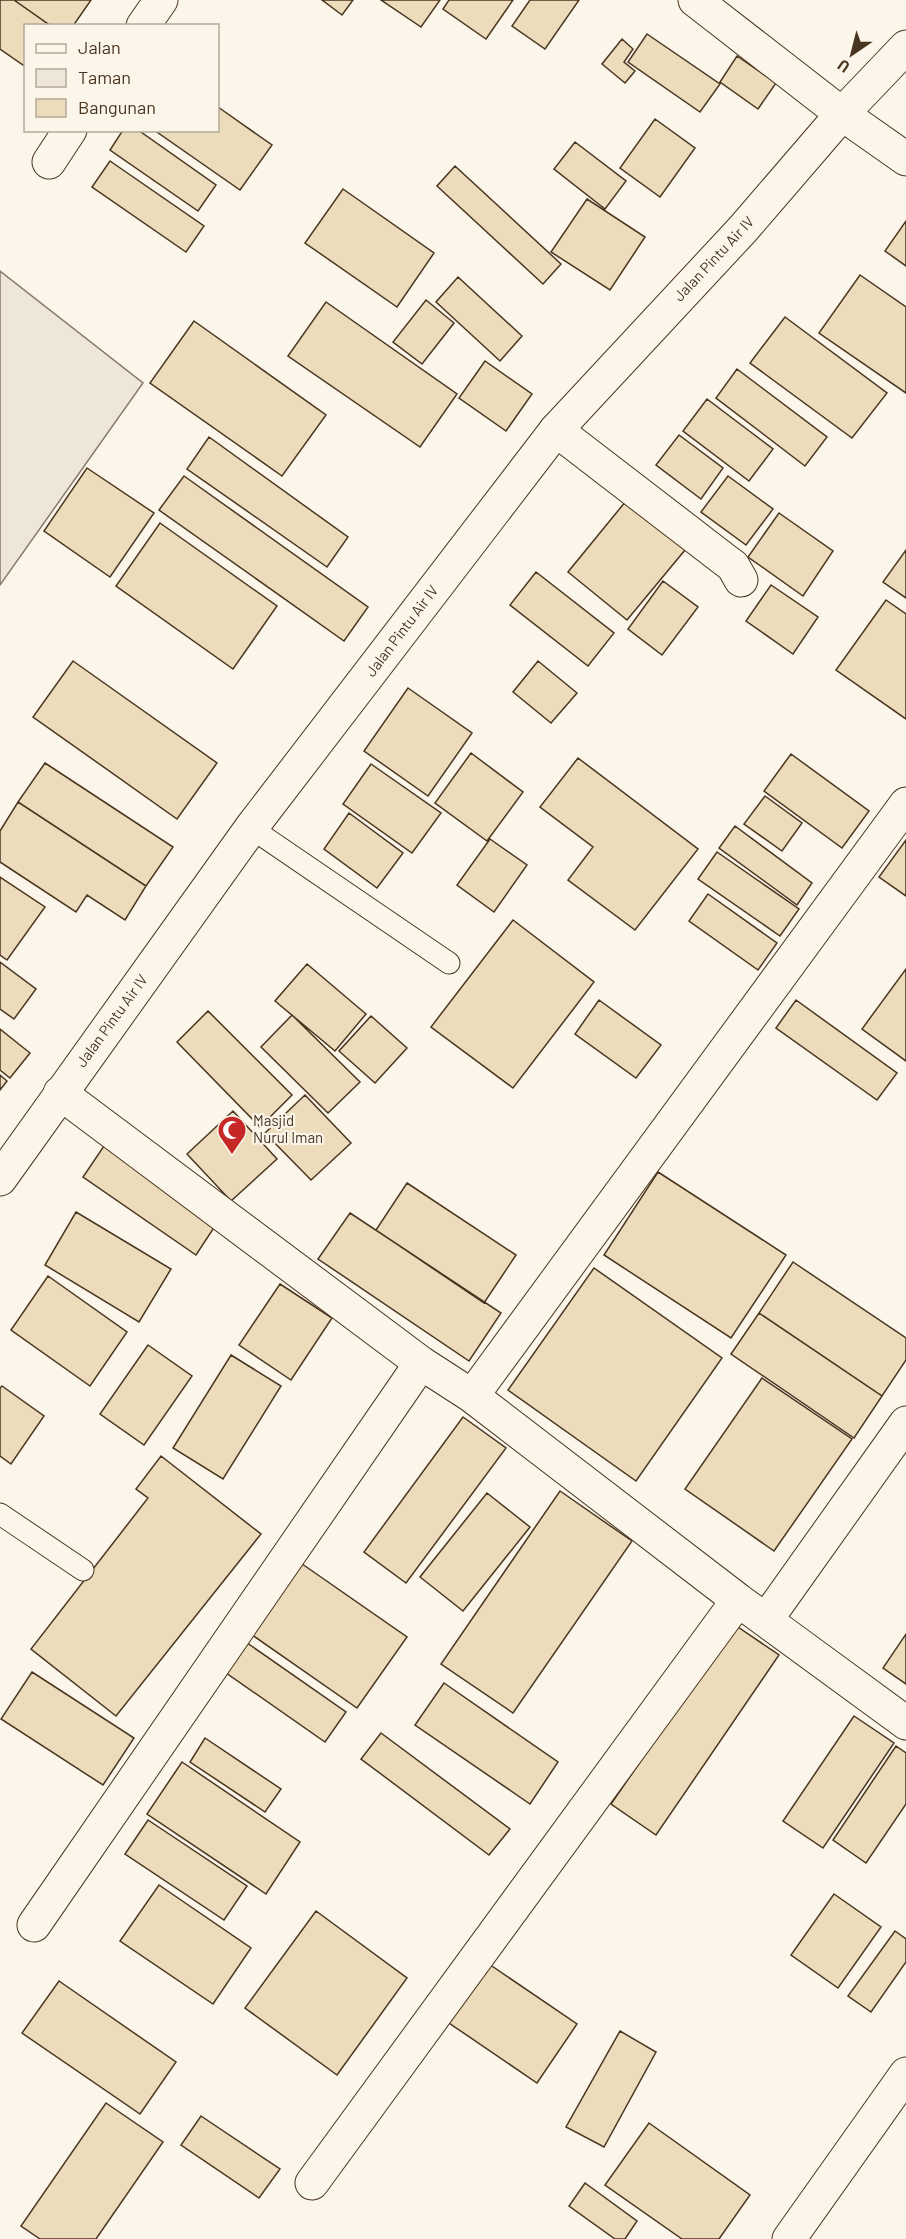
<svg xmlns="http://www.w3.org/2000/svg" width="906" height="2239" font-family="Barlow,sans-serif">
<rect width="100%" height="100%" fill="#fbf6e9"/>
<path fill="#ede6d9" stroke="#887966" stroke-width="1.5" d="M 0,271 L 143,383 L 0,585 Z"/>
<path fill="#ecdcbc" stroke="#4a3520" stroke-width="1.5" d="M 0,0 L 14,0 L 51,26 L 26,26 L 26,67 L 0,49 Z
M 14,0 L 91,0 L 73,26 L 51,26 Z
M 322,0 L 353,0 L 342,15 Z
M 381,0 L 440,0 L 421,27 Z
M 449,0 L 513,0 L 486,39 L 443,9 Z
M 530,0 L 579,0 L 545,49 L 512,26 Z
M 647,34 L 720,84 L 700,112 L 628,62 Z
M 622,39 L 633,49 L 624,62 L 635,71 L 625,83 L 602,64 Z
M 737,56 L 776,83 L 758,109 L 720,82 Z
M 218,107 L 272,145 L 240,190 L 154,130 L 218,130 Z
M 655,119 L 695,148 L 660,197 L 620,168 Z
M 123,130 L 138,130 L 216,185 L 198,211 L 110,150 Z
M 575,142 L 626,181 L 605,209 L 554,169 Z
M 110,161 L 204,226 L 186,252 L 92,187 Z
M 455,166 L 561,264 L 543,284 L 437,186 Z
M 343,189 L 434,253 L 397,307 L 305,243 Z
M 587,199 L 645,237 L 610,290 L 551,252 Z
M 906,221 L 906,266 L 885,251 Z
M 860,275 L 906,307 L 906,393 L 819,333 Z
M 458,277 L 522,336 L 500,361 L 436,302 Z
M 426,300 L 454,323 L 422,364 L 393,342 Z
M 326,302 L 457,394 L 420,447 L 288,356 Z
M 785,317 L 887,393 L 852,438 L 750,363 Z
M 194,321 L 326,415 L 282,476 L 150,383 Z
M 485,361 L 532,394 L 506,431 L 459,398 Z
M 737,369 L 827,437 L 805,466 L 716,398 Z
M 707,399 L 773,449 L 749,481 L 683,431 Z
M 679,435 L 723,468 L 701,499 L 656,465 Z
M 209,437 L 348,537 L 327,567 L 187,469 Z
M 87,468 L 154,513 L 110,577 L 44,531 Z
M 184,476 L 368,607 L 344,641 L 159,510 Z
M 728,476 L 773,509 L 746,545 L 701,512 Z
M 626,501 L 685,550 L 627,620 L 568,572 Z
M 779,513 L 833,551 L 803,596 L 748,557 Z
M 160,523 L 277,606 L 233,669 L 116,586 Z
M 906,550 L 906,598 L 883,582 Z
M 536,572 L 614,633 L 588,666 L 510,605 Z
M 663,581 L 698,607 L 662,655 L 628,629 Z
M 771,585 L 818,617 L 793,654 L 746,621 Z
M 886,600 L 906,614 L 906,719 L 836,670 Z
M 73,661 L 217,763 L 177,819 L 33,717 Z
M 538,661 L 577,693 L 551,723 L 513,692 Z
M 408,688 L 472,733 L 428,796 L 364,751 Z
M 471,753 L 523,792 L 487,841 L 435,803 Z
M 791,754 L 869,811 L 842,848 L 764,791 Z
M 578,758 L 698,849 L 635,930 L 568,880 L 593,847 L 540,807 Z
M 45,763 L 173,847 L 146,886 L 18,802 Z
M 371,764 L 441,813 L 412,853 L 343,804 Z
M 765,796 L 802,823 L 782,851 L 744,824 Z
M 18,802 L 146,886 L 125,920 L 87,895 L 76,912 L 0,862 L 0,831 Z
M 349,813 L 403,853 L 377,888 L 324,849 Z
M 735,826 L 812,883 L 797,905 L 719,848 Z
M 490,839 L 527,865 L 494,912 L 457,885 Z
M 906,840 L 906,896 L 879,877 Z
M 717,852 L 799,909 L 780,936 L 698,879 Z
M 0,877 L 45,907 L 7,960 L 0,955 Z
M 708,894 L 777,943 L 758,970 L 689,921 Z
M 513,920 L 594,982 L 513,1088 L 431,1027 Z
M 0,962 L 36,989 L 14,1019 L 0,1009 Z
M 307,964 L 366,1014 L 335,1051 L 275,1001 Z
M 906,969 L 906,1061 L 862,1029 Z
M 599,1000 L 661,1045 L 636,1078 L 575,1034 Z
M 796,1000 L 897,1073 L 877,1100 L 776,1028 Z
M 208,1011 L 292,1095 L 260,1127 L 177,1042 Z
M 292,1015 L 360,1082 L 328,1113 L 261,1047 Z
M 371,1016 L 407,1048 L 375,1083 L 339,1051 Z
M 0,1029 L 30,1053 L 10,1078 L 0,1070 Z
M 0,1075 L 7,1081 L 0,1090 Z
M 305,1095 L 351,1143 L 311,1180 L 265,1133 Z
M 233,1111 L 277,1159 L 231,1201 L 187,1154 Z
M 106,1143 L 219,1220 L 196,1255 L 83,1177 Z
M 658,1172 L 786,1255 L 731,1338 L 604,1255 Z
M 407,1183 L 516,1255 L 484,1303 L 376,1230 Z
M 76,1212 L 171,1269 L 139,1322 L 45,1265 Z
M 350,1213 L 501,1313 L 469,1361 L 318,1259 Z
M 793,1262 L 906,1338 L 906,1360 L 882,1396 L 759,1313 Z
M 594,1268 L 722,1358 L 636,1481 L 508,1390 Z
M 48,1276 L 127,1332 L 90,1386 L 11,1330 Z
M 280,1284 L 332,1318 L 291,1380 L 239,1345 Z
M 759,1313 L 882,1396 L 854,1438 L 731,1354 Z
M 148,1345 L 192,1376 L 144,1445 L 100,1414 Z
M 231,1355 L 281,1386 L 223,1479 L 173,1448 Z
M 762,1378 L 852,1439 L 774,1551 L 685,1489 Z
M 2,1386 L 44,1416 L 11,1464 L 0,1456 L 0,1388 Z
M 463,1417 L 506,1448 L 406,1583 L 364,1552 Z
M 161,1456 L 261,1534 L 116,1716 L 31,1649 L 148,1498 L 136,1489 Z
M 560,1491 L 632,1541 L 513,1713 L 441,1664 Z
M 487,1493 L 530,1527 L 463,1611 L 420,1577 Z
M 295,1559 L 407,1637 L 357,1708 L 245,1630 Z
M 735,1625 L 779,1655 L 656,1835 L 611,1804 Z
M 906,1634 L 906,1684 L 883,1668 Z
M 240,1638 L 346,1712 L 325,1742 L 219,1668 Z
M 32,1672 L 134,1738 L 103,1785 L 1,1719 Z
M 444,1683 L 558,1762 L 530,1804 L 415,1725 Z
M 854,1716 L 894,1743 L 823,1848 L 783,1821 Z
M 381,1733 L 510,1829 L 489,1855 L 361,1759 Z
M 205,1738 L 281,1789 L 265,1812 L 190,1762 Z
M 896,1746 L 906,1753 L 906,1804 L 866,1863 L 833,1840 Z
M 182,1762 L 300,1842 L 266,1894 L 147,1814 Z
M 148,1820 L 247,1886 L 224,1920 L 125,1854 Z
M 159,1885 L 251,1948 L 213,2004 L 120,1941 Z
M 834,1894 L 881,1927 L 838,1988 L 791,1955 Z
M 316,1911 L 407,1978 L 337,2075 L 245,2008 Z
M 895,1931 L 906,1939 L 906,1962 L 871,2012 L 848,1996 Z
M 486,1962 L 577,2024 L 537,2083 L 446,2021 Z
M 59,1981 L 176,2062 L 140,2114 L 22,2033 Z
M 620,2031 L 656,2052 L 604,2147 L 566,2127 Z
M 106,2103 L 163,2142 L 96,2239 L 40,2239 L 21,2226 Z
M 201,2116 L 280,2169 L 259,2198 L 181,2145 Z
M 649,2123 L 750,2195 L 719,2239 L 682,2239 L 605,2185 Z
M 585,2183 L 637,2221 L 625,2239 L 615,2239 L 569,2206 Z"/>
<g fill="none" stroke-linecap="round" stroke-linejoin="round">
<g stroke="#4a3520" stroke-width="23">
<path id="service" d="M 251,828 L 449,963
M 0,1514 L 83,1570"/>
</g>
<g stroke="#4a3520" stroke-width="35">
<path id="minor" d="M 695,0 L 842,114 L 906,159
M 143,26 L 161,0
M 49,162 L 70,130
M 556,430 L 725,560 L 733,566 L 741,580
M 60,1093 L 421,1363 L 472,1396 L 738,1600 L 906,1723
M 472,1396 L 906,804
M 766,1620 L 906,1423
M 34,1925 L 421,1363
M 312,2183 L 738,1600
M 789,2239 L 906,2074"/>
</g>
<g stroke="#4a3520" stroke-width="35">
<path id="secondary" d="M 0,1179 L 251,828 L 556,430 L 743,229 L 842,114 L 906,47"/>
</g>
<use href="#service" stroke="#fbf6e9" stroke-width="21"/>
<use href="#minor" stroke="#fbf6e9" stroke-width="33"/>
<use href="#secondary" stroke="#fbf6e9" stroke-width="33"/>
</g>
<defs>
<g id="mosque-pin" transform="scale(1.5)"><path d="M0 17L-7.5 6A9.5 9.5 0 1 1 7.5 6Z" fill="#c62828" stroke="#fbf6e9"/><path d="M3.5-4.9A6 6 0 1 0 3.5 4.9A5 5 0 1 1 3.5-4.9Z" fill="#fff"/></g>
</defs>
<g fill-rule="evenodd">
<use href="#mosque-pin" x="232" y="1130"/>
</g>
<g text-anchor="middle" stroke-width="4.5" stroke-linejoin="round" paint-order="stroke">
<g font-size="15" fill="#4a3520" stroke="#fbf6e9">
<text transform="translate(714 259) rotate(-47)" y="5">Jalan Pintu Air IV</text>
<text transform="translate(402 631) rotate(-53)" y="5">Jalan Pintu Air IV</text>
<text transform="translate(112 1021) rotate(-54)" y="5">Jalan Pintu Air IV</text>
</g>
<g font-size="15" fill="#4a3520" stroke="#fbf6e9" text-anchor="start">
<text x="253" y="1126">Masjid<tspan x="253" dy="17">Nurul Iman</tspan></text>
</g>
</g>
<rect x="24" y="24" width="195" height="108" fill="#fbf6e9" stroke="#b4a999" stroke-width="1.5"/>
<rect x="36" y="44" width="30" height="9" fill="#fbf6e9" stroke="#b4a999" stroke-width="1.5"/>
<text x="78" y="54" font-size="18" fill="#4a3520">Jalan</text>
<rect x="36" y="69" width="30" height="18" fill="#ede6d9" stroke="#b4a999" stroke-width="1.5"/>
<text x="78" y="84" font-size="18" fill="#4a3520">Taman</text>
<rect x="36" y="99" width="30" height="18" fill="#ecdcbc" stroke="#b4a999" stroke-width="1.5"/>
<text x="78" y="114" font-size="18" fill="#4a3520">Bangunan</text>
<g transform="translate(852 54) rotate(215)" stroke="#fbf6e9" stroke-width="4.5" paint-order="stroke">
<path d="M0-4.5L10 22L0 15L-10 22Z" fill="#4a3520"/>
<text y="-9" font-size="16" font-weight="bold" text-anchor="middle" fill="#4a3520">U</text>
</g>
</svg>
